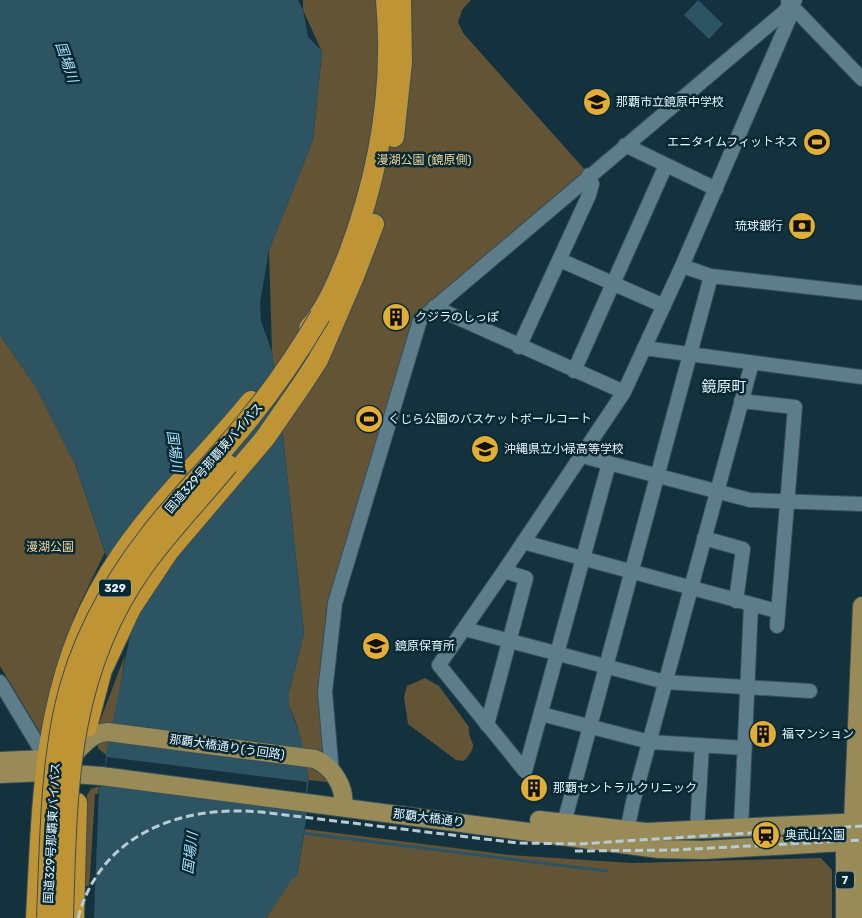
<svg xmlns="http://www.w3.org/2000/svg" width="862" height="918" font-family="Rubik,'Noto Sans JP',sans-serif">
<rect width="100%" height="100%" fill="#13323e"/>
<path fill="#635436" d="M 303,0 L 471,0 L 462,10 L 458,22 L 463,33 L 586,171 L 415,316 L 332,595 L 319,695 L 327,782 L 309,780 L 297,725 L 289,705 L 289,692 L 304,633 L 283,436 L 272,352 L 269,250 L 313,140 L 322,52 L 303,10 Z
M 0,335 L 36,387 L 75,464 L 105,552 L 75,614 L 63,649 L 41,734 L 0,666 Z
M 125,655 L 117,709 L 106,755 L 98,748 L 97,729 Z
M 425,678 L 439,686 L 469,727 C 467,744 482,741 464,761 L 456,760 L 408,724 L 404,697 L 407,686 Z
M 99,786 L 98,794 L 95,794 L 90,876 L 89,886 L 85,886 L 87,795 L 91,789 Z
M 305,829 L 510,855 L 632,863 L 821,858 L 832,870 L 832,918 L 266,918 L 293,877 L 297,876 Z"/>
<path fill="#2d5463" d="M 0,0 L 298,0 L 303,10 L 308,37 L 322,51 L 313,140 L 269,250 L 260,303 L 261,321 L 272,352 L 283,436 L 304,633 L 289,692 L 289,705 L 301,738 L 309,780 L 304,809 L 307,814 L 297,876 L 293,878 L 266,918 L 94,918 L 99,788 L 104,784 L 106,755 L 130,636 L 105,551 L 75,464 L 36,387 L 0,335 Z
M 698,0 L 723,24 L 709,39 L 684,15 Z"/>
<path fill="#13323e" d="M 107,757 L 307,782 L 304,809 L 104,784 Z"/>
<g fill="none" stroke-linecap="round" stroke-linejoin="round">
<path stroke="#2d5463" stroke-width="3" d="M 302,833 L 606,871"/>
<g stroke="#374f59" stroke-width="16">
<path id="minor" d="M 788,2 L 862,79
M 625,145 L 716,189
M 560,260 L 664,306
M 682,266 L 711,276 L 862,293
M 434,307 L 624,392
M 519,347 L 589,195 L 592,184 L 589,175
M 644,348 L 862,377
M 574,371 L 666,165
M 741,401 L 795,407 L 777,626
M 582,456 L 750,500 L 862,504
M 704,538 L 743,549 L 736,601
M 523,542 L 777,611
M 465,629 L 665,682 L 810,691
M 0,682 L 47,760
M 541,714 L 650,742 L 745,748
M 487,725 L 526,578 L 504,571
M 525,771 L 439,665 L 504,571 L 624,392 L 682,266 L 789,19 L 791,6
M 525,771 L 609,463
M 332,773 L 325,692 L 335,603 L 420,320 L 783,13 L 795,0
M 564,823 L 711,276
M 741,828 L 751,605
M 697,830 L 702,745
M 627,831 L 633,802 L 752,363"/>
</g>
<g stroke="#374f59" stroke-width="20">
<path id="major" d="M 0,761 L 69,758 C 83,747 89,733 108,732 L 315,759 C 333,767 346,788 343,807
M 0,774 L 45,772 L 101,776 L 659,849 L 703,850 L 862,841
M 539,820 L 646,832 L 862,822
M 856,832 L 859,842 L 858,918
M 845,918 L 845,842 L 853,822 L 862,606"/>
</g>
<g stroke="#374f59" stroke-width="22">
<path id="highway" d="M 394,137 L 402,63 L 401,0
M 309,328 C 327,308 337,282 347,258 C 379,175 394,88 386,0
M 87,727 L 102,670 L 131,608 L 169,551 L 265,438 L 301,386 L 318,360 L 355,274 L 374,224
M 36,918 C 43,786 43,669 121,555 C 159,499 209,453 251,401
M 74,918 L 77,803"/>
</g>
<use href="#minor" stroke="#5d7d8b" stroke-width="14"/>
<use href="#major" stroke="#988b57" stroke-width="18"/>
<use href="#highway" stroke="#bf9435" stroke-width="20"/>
<path stroke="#b8ccd5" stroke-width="3" stroke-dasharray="8 4" stroke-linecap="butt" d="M 575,851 L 674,850 L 862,840
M 78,918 C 101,833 181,805 261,812 L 518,843 L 578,844 L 862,826"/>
<g stroke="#374f59" stroke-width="22" stroke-linecap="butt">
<path id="highway-bridge" d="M 47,918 C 50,849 50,779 64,711 C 77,648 110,586 149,536 C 173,504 202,475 228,444 C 263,404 293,362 320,316
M 63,918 C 67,791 66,676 143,567 C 169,531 200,499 228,465"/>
</g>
<use href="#highway-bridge" stroke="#bf9435" stroke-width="20"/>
</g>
<defs>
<g id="school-disc" transform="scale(1.4375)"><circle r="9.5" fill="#e3ae35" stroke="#082834"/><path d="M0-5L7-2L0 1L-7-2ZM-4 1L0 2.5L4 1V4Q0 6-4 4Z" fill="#111"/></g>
<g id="stadium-disc" transform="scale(1.4375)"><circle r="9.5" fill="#e3ae35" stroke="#082834"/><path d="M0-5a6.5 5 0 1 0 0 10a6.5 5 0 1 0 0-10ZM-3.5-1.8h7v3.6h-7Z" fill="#111"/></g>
<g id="bank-disc" transform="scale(1.4375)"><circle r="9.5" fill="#e3ae35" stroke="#082834"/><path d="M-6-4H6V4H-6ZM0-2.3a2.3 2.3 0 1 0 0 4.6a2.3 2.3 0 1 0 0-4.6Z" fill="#111"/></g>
<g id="building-disc" transform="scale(1.4375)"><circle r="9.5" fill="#e3ae35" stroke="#082834"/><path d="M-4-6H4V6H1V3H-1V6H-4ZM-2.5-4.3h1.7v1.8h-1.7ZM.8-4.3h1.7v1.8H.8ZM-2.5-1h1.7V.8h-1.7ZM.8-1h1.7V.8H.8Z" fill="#111"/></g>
<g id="station-disc" transform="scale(1.4375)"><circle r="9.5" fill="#e3ae35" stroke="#082834"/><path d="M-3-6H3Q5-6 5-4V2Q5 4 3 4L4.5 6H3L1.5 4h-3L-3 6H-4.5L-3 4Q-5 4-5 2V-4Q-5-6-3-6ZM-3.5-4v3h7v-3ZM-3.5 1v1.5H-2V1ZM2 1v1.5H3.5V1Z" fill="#111"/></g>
</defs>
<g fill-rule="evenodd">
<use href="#school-disc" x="597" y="102"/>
<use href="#stadium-disc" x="817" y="142"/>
<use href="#bank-disc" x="802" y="226"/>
<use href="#building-disc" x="396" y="317"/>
<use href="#stadium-disc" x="369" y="419"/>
<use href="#school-disc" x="485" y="449"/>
<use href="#school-disc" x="376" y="646"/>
<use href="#building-disc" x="763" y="734"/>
<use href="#building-disc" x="534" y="788"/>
<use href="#station-disc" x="766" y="835"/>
</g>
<g text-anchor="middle" stroke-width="5" stroke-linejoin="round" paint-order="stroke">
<g fill="#082834" stroke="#a3b8c1" stroke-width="1">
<rect x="99" y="579.5" width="32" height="17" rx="4"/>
<rect x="836" y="871.5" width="18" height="17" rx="4"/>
</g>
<g font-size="11" font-weight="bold" fill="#e5f6fe">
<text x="115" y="592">329</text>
<text x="845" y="884">7</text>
</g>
<g font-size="12" fill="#e5f6fe" stroke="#082834" text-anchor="start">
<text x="616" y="106">那覇市立鏡原中学校</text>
<text x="798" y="146" text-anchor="end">エニタイムフィットネス</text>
<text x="783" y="230" text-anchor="end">琉球銀行</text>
<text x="415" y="321">クジラのしっぽ</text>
<text x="388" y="423">くじら公園のバスケットボールコート</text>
<text x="504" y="453">沖縄県立小禄高等学校</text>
<text x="395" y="650">鏡原保育所</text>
<text x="782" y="738">福マンション</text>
<text x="553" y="792">那覇セントラルクリニック</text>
<text x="785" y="839">奥武山公園</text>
</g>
<g font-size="12" fill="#f2d59b" stroke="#082834">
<text x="424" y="164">漫湖公園 (鏡原側)</text>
<text x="50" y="551">漫湖公園</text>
</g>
<g font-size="12" fill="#e5f6fe" stroke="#082834">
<text transform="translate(214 458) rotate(-49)" y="4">国道329号那覇東バイパス</text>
<text transform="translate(227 747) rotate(8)" y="4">那覇大橋通り(う回路)</text>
<text transform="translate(429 818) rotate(7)" y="4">那覇大橋通り</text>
<text transform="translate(52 833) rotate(-87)" y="4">国道329号那覇東バイパス</text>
</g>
<g font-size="14" font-style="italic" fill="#abe2f9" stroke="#082834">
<text transform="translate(67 62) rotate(71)" y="5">国場川</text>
<text transform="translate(175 451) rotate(82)" y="5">国場川</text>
<text transform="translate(190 853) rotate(-83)" y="5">国場川</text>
</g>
<g font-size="15" fill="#e5f6fe" stroke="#082834">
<text x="724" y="392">鏡原町</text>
</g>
</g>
</svg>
